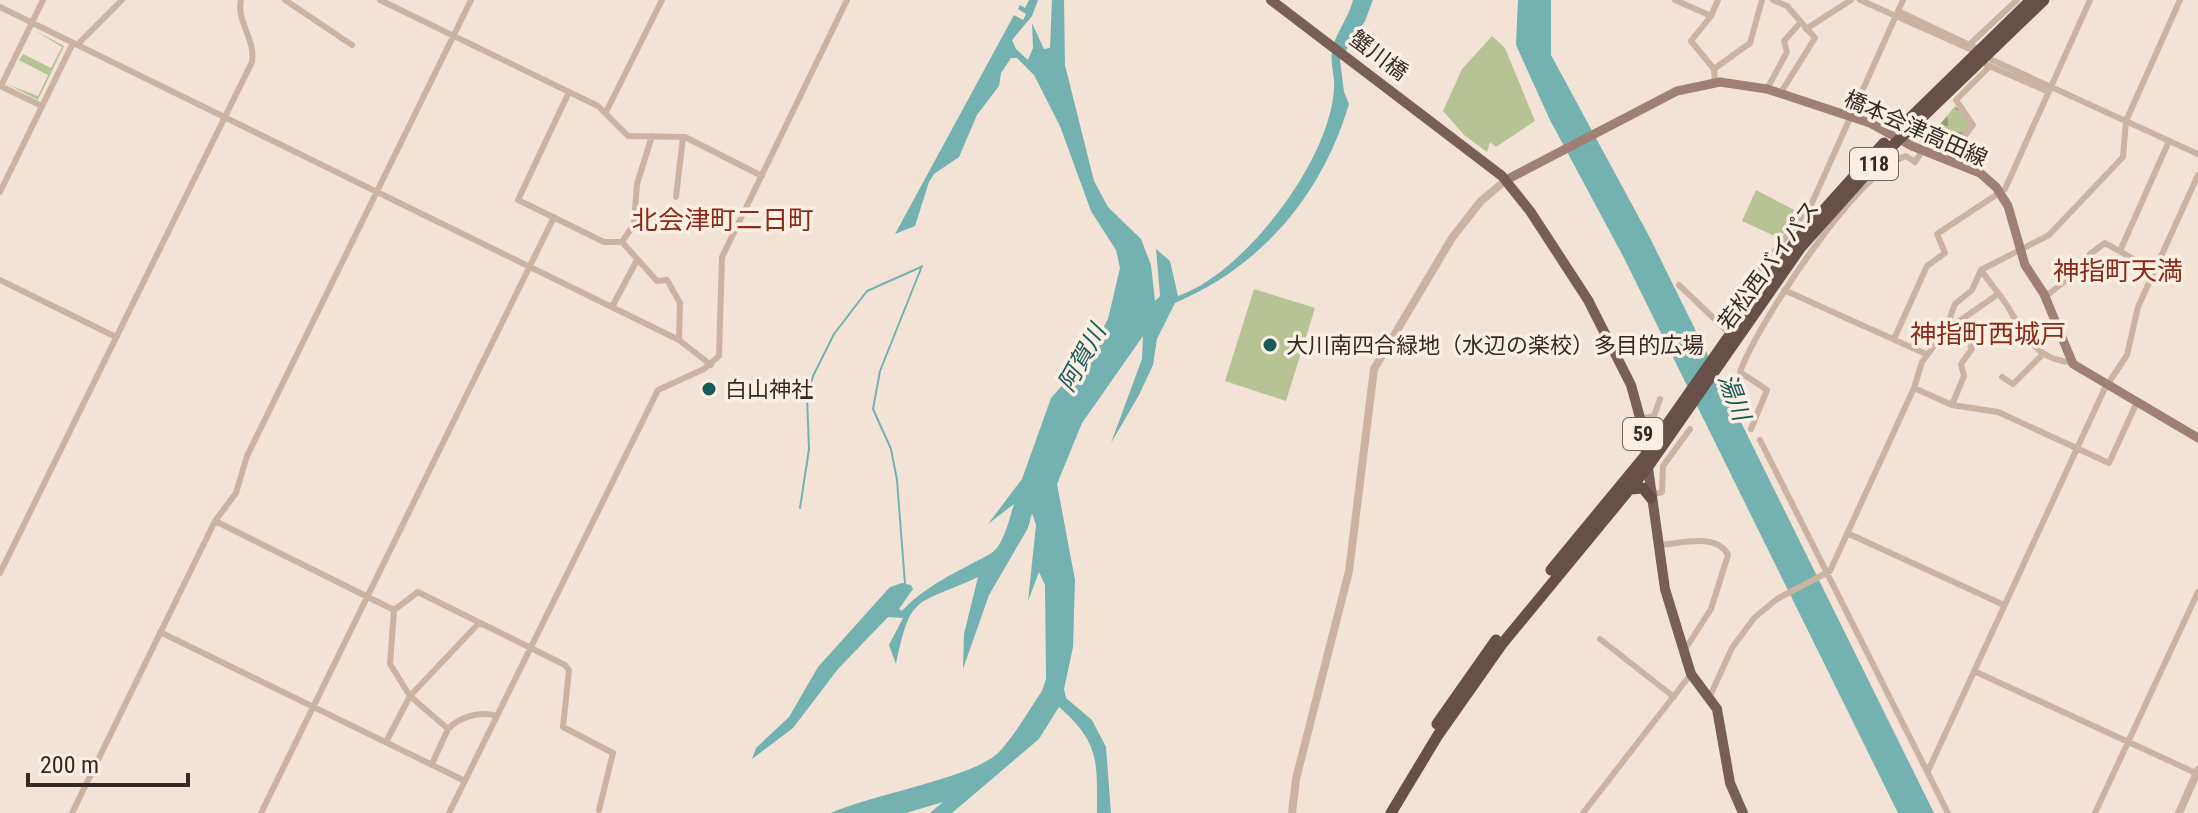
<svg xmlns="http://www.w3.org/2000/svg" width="2198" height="813" font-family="'Roboto Condensed','Noto Sans JP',sans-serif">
<defs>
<pattern id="cemetery-stones" width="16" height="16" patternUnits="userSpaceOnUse" patternTransform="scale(2)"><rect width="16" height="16" fill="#b7c395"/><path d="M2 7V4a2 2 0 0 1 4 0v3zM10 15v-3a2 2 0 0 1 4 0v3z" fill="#969e79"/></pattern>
</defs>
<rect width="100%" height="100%" fill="#f3e3d6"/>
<path fill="#b7c395" d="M 34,30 L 64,46 L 38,100 L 7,84 L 38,96 L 48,75 L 19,60 L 23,54 L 51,68 L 62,47 Z
M 1492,36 L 1505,48 L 1535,121 L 1496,147 L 1490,142 L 1487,152 L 1464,135 L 1443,111 L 1462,69 Z
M 1756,190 L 1802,214 L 1779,238 L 1742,221 Z
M 1254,289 L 1315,308 L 1286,401 L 1225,381 Z"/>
<path fill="url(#cemetery-stones)" d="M 1955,106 L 1969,119 L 1970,126 L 1948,151 L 1928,139 Z"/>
<path fill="#73b2b1" d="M 1029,0 L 1038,0 L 1032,16 L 1012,40 L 1016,49 L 1028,60 L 1033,48 L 1032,23 L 1044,49 L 1050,48 L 1052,0 L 1064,0 L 1065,65 L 1094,181 L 1108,207 L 1141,239 L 1151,265 L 1155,301 L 1160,296 L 1156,249 L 1170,261 L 1178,296 C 1245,273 1331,159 1334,88 C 1335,75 1330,64 1332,51 C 1335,33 1349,18 1353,0 L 1373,0 L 1365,21 L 1340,60 L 1344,92 L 1349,104 C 1322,195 1262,266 1175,303 L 1157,339 L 1153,365 L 1139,395 L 1111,443 L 1142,359 L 1143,336 L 1082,423 L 1057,484 L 1075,580 L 1073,647 L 1064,689 L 1066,698 L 1092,720 L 1106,747 L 1111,813 L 1097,813 C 1097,761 1100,743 1059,707 L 1039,739 L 952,813 L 930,813 L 943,802 L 906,813 L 831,813 C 870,795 976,777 999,752 C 1016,734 1028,711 1042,691 L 1046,679 L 1045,585 L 1039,572 L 1028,601 L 1036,525 L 1032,513 L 1028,528 L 989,595 L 963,669 L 964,634 L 978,577 C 917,606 911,591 896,664 L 889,645 L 903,618 L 888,617 L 838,669 L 793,728 L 752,759 L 756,748 L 789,717 L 818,667 L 890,587 L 902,583 L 911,585 L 913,589 L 899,609 L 902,611 C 926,585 959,571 990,554 C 1004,546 1009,519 1014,504 L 988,524 L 1022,479 L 1051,398 L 1088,356 L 1108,319 L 1120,268 L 1116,250 L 1091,211 L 1060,126 L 1034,75 L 1017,58 L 1011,58 L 1001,73 L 999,86 L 977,115 L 959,157 L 934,174 L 929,182 L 915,226 L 895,234 L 1014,15 L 1023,20 L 1026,14 L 1018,9 L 1020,5 L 1025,8 Z
M 1518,0 L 1551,0 L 1551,55 L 1649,236 L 1934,813 L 1898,813 L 1624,258 L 1550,120 L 1516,45 Z"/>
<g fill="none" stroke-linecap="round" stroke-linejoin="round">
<path stroke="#73b2b1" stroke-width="2" d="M 800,508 L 809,449 L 807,396 L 813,376 L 834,334 L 867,291 L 921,267
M 905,584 L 897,480 L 891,449 L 873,409 L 880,371 L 922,266"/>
<path stroke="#ccb2a1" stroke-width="6" d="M 285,0 L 352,45
M 380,0 L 598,106 L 628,136 L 685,137 L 762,176
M 1675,0 L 1711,16
M 1773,0 L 1787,6 L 1815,38 L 1780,94
M 1860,0 L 1970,49
M 0,7 L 679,340 L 711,365
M 1898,11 L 1980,50
M 1806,29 L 1851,0
M 1970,44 L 2017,0
M 77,45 L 122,0
M 1992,60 L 2198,154
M 1987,65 L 2049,92
M 1714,69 L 1750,43 L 1762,0
M 1715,83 L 1714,69 L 1691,41 L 1711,16 L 1718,0
M 0,86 L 42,106
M 1,86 L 43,0
M 1767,89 L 1787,52 L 1784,41 L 1800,23
M 569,92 L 518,200 L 604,242 L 622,242 L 634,224 L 637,184 L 652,136
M 606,112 L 662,0
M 1947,159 L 1973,125 L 1956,100 L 1990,66
M 0,192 L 73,43
M 676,197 L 683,137
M 622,242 L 657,281 L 667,280 L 680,303 L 679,340
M 2120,251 L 2169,141
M 1981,270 C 1989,282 2000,294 2008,307 C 2023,333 2037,361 2072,362
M 0,280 L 116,337
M 1679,285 L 1726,330
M 1784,290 L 1926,354
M 2045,297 L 2084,266 L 2090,254 L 2105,243 L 2155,271
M 612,307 L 637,260
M 1718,323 L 1811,205 L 1903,0
M 1945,331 L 1998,294
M 1894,339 L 1927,266 L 1945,253 L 1937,234 L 2005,189 L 2090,0
M 2002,377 L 2013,384 L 2043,354
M 1914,388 L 1952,405 L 1998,412 L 2109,463 L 2137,402
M 1952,405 L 1964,376 L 1961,364 L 1972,349 L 1960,321
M 1640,419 L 1654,416 L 1660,399
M 1751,429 L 1767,390 L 1740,372 C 1758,323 1858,170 1906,156 L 1915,162 L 1923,150
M 1760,440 L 1948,813
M 1650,495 L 1662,492 L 1663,466 L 1690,429
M 215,521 L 394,610
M 1847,533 L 2004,605
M 1658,545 C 1680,544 1716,532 1728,555 L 1711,609 L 1684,651
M 0,573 L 252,62 C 256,40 236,21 241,0
M 479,623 L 410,696 L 390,664 L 394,610 L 418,592 L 565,665 L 569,670 L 563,727 L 613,753 L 599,810
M 160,632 L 465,781
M 1600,639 L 1674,697
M 1974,671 L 2198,774
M 1710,696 L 1732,648 L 1754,618 L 1777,599 L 1830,571 L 1914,388 L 1922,362 L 1945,331 L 1955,304 L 1972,290 L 1981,270 L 2049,235 L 2123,157 L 2126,121 L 2180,0
M 448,729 C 461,716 480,711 497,716
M 386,742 L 410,696 L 448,729 L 432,764
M 1928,771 L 2104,390 L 2127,355 L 2138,307 L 2198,175
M 72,813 L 215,521 L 236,493 L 247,456 L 471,0
M 261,813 L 554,217
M 449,813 L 658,390 L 704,369 L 719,356 L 722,257 L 847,0
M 1583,813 L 1691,674
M 2095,813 L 2198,592"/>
<path stroke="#ccb2a1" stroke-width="8" d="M 1292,813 L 1296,779 L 1349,571 L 1374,369 L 1452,238 L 1481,201 L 1506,180
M 2179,813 L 2198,770"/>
<path stroke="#9f8073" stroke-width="9" d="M 1506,180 L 1677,91 L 1720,82 L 1767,89 L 1870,123 L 1912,146 L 1980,173 L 1996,187 L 2008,206 L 2025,265 L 2044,294 L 2073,364 L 2198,438"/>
<path stroke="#795e54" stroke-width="10" d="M 1271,0 L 1502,176 L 1530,211 L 1588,300 L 1631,385 L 1642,425 L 1665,589 L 1691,674 L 1717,709 L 1730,783 L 1743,813"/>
<path stroke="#685048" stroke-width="11" d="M 1908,120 L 2031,0
M 1630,489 L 1643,488 L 1651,498
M 1551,570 L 1645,456 L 1795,242 L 1884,143
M 1437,724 L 1496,640
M 1391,813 L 1438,735 L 1502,644 L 1647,468 L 1801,247 L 1885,153 L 2044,0"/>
</g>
<g fill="#175a5a" stroke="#fbeee3" stroke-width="3">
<circle cx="1270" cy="345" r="8"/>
<circle cx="709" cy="389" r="8"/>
</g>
<g text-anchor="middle" stroke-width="7" stroke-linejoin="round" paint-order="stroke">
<g fill="#fbeee3" stroke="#70645e" stroke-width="2">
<rect x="1850" y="148" width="48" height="32" rx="6"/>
<rect x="1623" y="418" width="40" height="32" rx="6"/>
</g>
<g font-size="20" font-weight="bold" fill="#352925">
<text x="1874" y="171">118</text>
<text x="1643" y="441">59</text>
</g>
<g font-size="22" fill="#352925" stroke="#fbeee3">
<text transform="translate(1379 55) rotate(37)" y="8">蟹川橋</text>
<text transform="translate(1916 128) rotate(24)" y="8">橋本会津高田線</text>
<text transform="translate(1768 265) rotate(-54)" y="8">若松西バイパス</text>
</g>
<g font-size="22" fill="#352925" stroke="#fbeee3" text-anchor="start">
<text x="1286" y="353">大川南四合緑地（水辺の楽校）多目的広場</text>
<text x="725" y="397">白山神社</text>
</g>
<g font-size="24" font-style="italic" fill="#175a5a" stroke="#fbeee3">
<text transform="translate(1082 358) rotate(-61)" y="8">阿賀川</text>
<text transform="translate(1734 397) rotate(69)" y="8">湯川</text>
</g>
<g font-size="26" fill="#8b2b17" stroke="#fbeee3">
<text x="723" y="229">北会津町二日町</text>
<text x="2118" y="280">神指町天満</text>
<text x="1988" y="343">神指町西城戸</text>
</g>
</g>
<path d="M28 773v12h160v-12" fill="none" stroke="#352925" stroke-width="4"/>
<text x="40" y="773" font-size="24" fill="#352925" stroke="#fbeee3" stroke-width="6" paint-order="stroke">200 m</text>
</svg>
